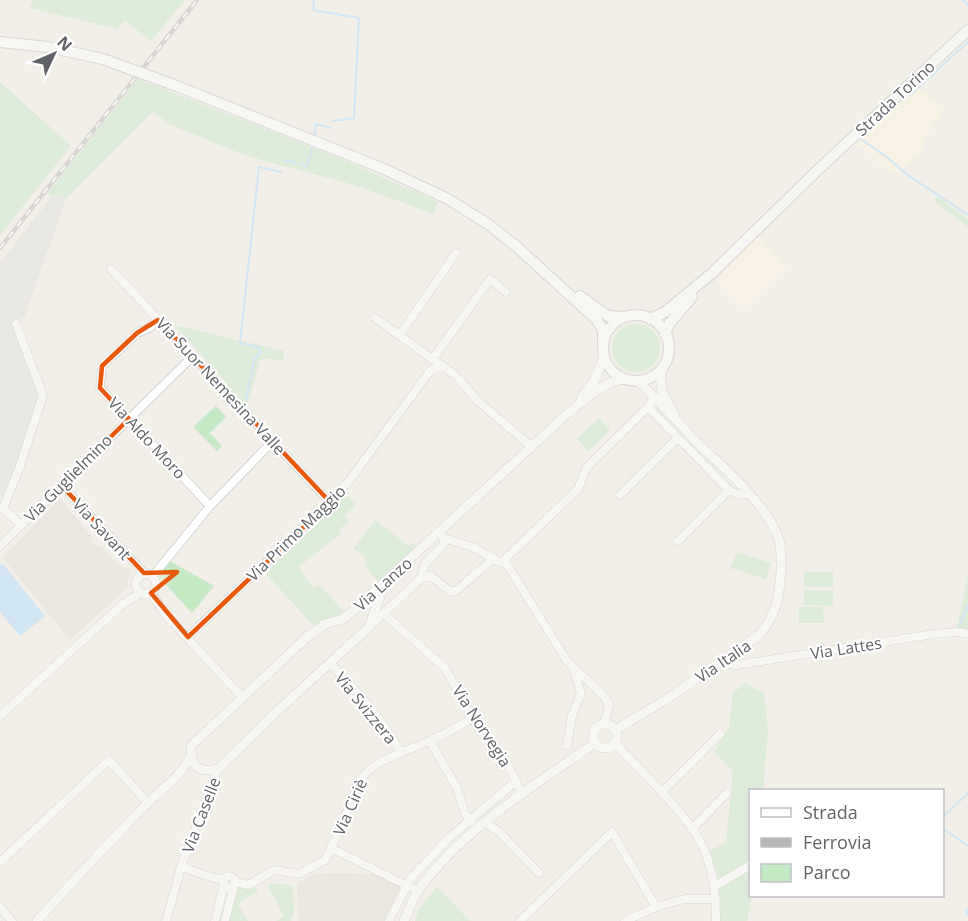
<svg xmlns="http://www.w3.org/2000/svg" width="968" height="921" font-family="'Open Sans',sans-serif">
<rect width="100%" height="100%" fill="#f1efe8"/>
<path fill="#fef7e0" d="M 918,87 L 945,110 L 934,123 L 926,137 L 923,151 L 896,175 L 857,145 Z
M 758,236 L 788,266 L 745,308 L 716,280 Z"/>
<path fill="#e0deda" d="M 59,194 L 66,199 L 24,318 L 14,321 L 40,396 L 9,490 L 3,497 L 0,496 L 0,263 L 52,196 Z"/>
<path fill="#e1ded6" d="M 60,499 L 92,536 L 92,542 L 97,546 L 101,546 L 124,570 L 128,567 L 131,570 L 127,582 L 128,587 L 70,640 L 2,557 Z
M 340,873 L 373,874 L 398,883 L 401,888 L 384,921 L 298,921 L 297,884 L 313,874 Z"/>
<path fill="#c5e8c5" d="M 33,0 L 185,0 L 151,41 L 125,21 L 117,29 L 30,8 Z
M 138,79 L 339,158 L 438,202 L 434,214 L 354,185 L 244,155 L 169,124 L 153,112 L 66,199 L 59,194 L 52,196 L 47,194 Z
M 0,82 L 71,146 L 0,235 Z
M 937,196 L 968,219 L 968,227 L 934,201 Z
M612 348a24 24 0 1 1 48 0a24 24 0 1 1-48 0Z
M 174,325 L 284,351 L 283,361 L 267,358 L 260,360 L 247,406 Z
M 216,406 L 226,417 L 210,433 L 222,446 L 217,451 L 193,427 Z
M 599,418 L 610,430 L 589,451 L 577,439 Z
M 346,495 L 356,504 L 345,516 L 349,522 L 338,530 L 341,534 L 298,567 L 313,588 L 320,585 L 344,612 C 333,618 324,618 315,627 L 265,573 Z
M 376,520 L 408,546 L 414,543 L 417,547 L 378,582 L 367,568 L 364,556 L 353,549 Z
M 737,552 L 771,563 L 766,579 L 731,568 Z
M 170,561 L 214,586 L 192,613 L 158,576 Z
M 804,572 L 833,572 L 833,587 L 804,587 Z
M 968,575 L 968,630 L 957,628 Z
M 804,590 L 833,591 L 833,606 L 804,605 Z
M 799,607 L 823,607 L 824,623 L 799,623 Z
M 745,683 L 764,693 L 768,731 L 763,790 L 750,790 L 750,896 L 752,896 L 747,921 L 720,921 L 718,877 L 710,851 L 726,842 L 733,771 L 714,751 L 729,728 L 733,693 Z
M 274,883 L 293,886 L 294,912 L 291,921 L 276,921 L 284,916 L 268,886 Z
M 254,886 L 258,892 L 242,900 L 239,906 L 248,921 L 228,921 L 239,888 Z
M 437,886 L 437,887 L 470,921 L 415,921 L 418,911 Z"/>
<path fill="#aadaff" d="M 3,564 L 45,616 L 20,636 L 0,612 L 0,566 Z"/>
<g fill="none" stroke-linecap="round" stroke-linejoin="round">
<path stroke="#aadaff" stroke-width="2" d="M 314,0 L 313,10 L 359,18 L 354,118 L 333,121
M 963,0 L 968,5
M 910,95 L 968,42
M 314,135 L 316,124 L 330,128
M 862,140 L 884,155 L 909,176 L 968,215
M 284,160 L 295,163
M 299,164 L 307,166 L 312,147
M 246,399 L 254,361 L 261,350 L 258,347 L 240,343 L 259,167 L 281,172
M 960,625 L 968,605
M 942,818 L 968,793
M 942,828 L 968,846
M 968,909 L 966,911 L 968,916"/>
<g stroke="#b5b8bc" stroke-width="9">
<path id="minor" d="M 111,269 L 330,502
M 375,318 L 455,375 L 479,402 L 532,447
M 158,320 L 149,328 L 137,333 L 102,366 L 100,388 L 210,506
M 16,324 L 43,395 L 19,469 L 3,508 L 21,525
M 399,336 L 456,253
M 432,360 L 490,279 L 506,292
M 648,407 L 729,490 L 739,495 L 749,494
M 61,485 L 144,573
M 620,495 L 678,438
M 438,534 L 444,538 L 473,547 L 499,562 L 503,561 L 508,566 L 567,661 L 604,696 L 609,705 L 604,724
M 678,541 L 729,490
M 0,546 L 193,356
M 503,561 L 578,489 L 587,467 L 648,407 L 654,398
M136 584a10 10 0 1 1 20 0a10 10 0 1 1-20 0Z
M 153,576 L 210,506 L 273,441
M 421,578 L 425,564 L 444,544 L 444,538
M 151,593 L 165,614 L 243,698
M 384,614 L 445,668 L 481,732 L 497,748 L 507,763 L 522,794
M 369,627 L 421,578 L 431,576 L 451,592 L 457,590 L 494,558
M 188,637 L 330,502 L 349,481 L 430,371 L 441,366
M 725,660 L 729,664 L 737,665 L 934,634 L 957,632 L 968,634
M 330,663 C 356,690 384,720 401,753
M 0,716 L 124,603 L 141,593
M 430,741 L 457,788 L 465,814 L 472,821
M 615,743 C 640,771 686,812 702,845 C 713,868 716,895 716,921
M 567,745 L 572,716 L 581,694 L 574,669
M 661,793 L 720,734
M 485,822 L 499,832 L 539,873
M 692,829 L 727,793
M 331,848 L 418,891
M 0,862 L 109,760 L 148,803
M 181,867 L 214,878 L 224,879
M223 882a6 6 0 1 1 12 0a6 6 0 1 1-12 0Z
M 235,882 L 248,885 L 275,870 L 299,874 L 325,860 L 337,836 L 361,778 C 379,757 407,752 431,740 C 446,734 459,726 473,718
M 714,887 L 750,865
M 0,907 L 12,921
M 166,921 L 181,867 L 218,769
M 215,921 L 224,885
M 225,921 L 234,886
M 389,921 L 410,879 L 449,838 L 516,781
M 520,921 L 612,832 L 656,907
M 625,921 L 656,907 L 684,899 L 716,899"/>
</g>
<g stroke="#b5b8bc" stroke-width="10">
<path id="tertiary" d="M 663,367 C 657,390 664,396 675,415
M 581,398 L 595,379 L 604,356
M 389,579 L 381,593 L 369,627 L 273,715 L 218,769 C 198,773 190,767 191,746 L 307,637 L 325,624 L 343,619 L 353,611 L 568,413 C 585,400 602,381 625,379
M593 736a12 12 0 1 1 24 0a12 12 0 1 1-24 0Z
M 615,730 L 667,699 L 758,636 C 773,620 778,604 780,582 C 782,567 783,552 778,537 C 765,502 724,469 698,443 C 678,423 659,401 638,381
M 37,921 C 73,881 109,842 147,804 C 162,788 181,777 190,757
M 404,921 C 409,910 413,898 420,888 C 465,827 534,786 595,743"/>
</g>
<g stroke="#b6babf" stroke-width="12">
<path id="secondary" d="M 0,42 L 48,47 L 103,59
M 174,85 L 384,169 L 448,199 L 488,224 L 517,247 L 597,320 L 603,330 L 603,342
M 580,296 L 608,316 L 624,317
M603 348a33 33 0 1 1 66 0a33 33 0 1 1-66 0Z
M 650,319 L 665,312 L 711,274 L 822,166 L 968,30
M 665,334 L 670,323 L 692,297"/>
</g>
<use href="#minor" stroke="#fff" stroke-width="8"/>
<use href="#tertiary" stroke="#fff" stroke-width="9"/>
<use href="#secondary" stroke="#fff" stroke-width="10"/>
<g stroke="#b6b7b8" stroke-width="4.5">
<path id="rail" d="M 0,248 L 197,0"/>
</g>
<use href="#rail" stroke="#fff" stroke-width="2" stroke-dasharray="7" stroke-linecap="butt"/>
<g stroke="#b6babf" stroke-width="12" stroke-linecap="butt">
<path id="secondary-bridge" d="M 103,59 L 174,85"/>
</g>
<use href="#secondary-bridge" stroke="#fff" stroke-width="10"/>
</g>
<path d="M0 0H968V921H0ZM 158,320 L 330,502 L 188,637 L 151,593 L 177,572 L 144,573 L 61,485 L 129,419 L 100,388 L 102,366 L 137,333 Z" fill="#f1efe8" fill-opacity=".55" fill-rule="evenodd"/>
<path fill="none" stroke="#e8590c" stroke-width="4.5" stroke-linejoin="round" d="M 158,320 L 330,502 L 188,637 L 151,593 L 177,572 L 144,573 L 61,485 L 129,419 L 100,388 L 102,366 L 137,333 Z"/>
<g text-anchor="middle" stroke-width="4.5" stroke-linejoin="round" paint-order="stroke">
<g font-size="16" fill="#5f6368" stroke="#fff">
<text transform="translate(895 98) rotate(-43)" y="6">Strada Torino</text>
<text transform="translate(221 386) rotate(47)" y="6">Via Suor Nemesina Valle</text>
<text transform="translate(147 438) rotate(47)" y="6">Via Aldo Moro</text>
<text transform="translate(68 478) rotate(-45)" y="6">Via Guglielmino</text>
<text transform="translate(102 529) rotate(47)" y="6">Via Savant</text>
<text transform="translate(296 533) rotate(-44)" y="6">Via Primo Maggio</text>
<text transform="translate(383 584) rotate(-42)" y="6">Via Lanzo</text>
<text transform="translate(846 648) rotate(-9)" y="6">Via Lattes</text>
<text transform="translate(723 661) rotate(-34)" y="6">Via Italia</text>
<text transform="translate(366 708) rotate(51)" y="6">Via Svizzera</text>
<text transform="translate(482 726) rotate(57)" y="6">Via Norvegia</text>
<text transform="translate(350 807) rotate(-66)" y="6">Via Ciriè</text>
<text transform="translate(201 815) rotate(-69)" y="6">Via Caselle</text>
</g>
</g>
<rect x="749" y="789" width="195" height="108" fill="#ffffff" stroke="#bfc1c3" stroke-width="1.5"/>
<rect x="761" y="808" width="30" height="9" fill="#ffffff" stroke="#bfc1c3" stroke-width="1.5"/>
<text x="803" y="819" font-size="18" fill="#5f6368">Strada</text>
<rect x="761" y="838" width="30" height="9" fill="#b6b7b8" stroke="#bfc1c3" stroke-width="1.5"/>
<text x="803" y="849" font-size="18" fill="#5f6368">Ferrovia</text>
<rect x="761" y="864" width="30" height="18" fill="#c5e8c5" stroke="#bfc1c3" stroke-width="1.5"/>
<text x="803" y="879" font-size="18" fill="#5f6368">Parco</text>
<g transform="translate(54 54) rotate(46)" stroke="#ffffff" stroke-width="4.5" paint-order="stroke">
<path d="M0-4.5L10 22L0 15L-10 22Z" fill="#5f6368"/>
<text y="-9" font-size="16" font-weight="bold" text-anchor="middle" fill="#5f6368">N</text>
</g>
</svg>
